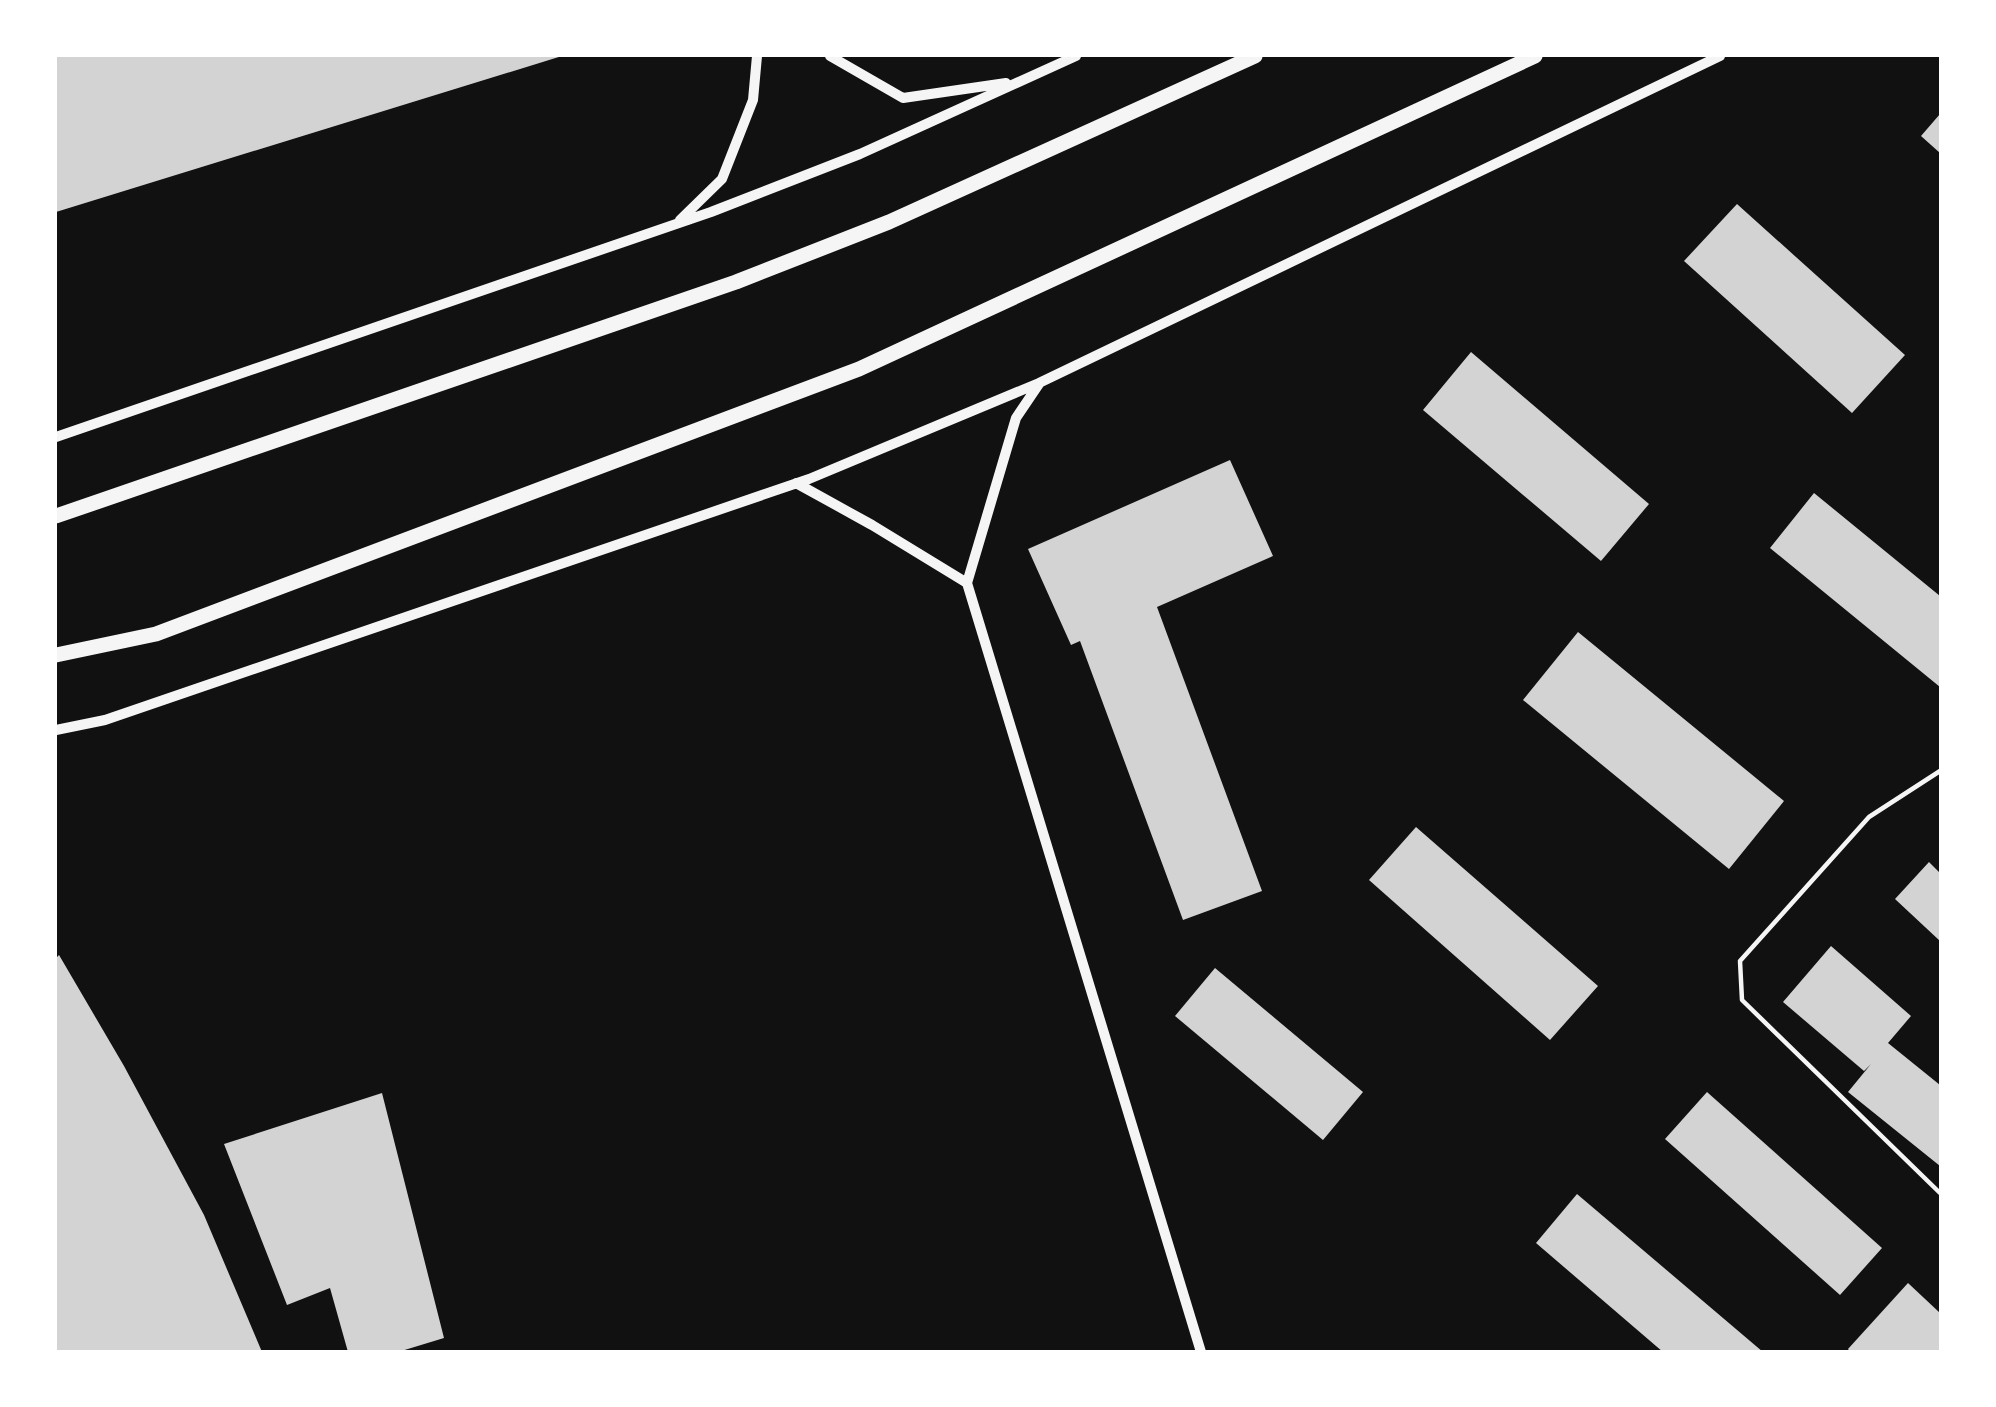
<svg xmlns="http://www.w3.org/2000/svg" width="1996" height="1407" font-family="'Source Sans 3',sans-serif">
<rect width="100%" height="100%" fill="#111"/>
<path fill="#d3d3d3" d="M 56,56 L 562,56 L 56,212 Z
M 1940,114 L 1940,153 L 1921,136 Z
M 1737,204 L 1905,355 L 1852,413 L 1684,261 Z
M 1471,352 L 1649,504 L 1601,561 L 1423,410 Z
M 1230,460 L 1273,556 L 1157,607 L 1262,891 L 1183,920 L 1080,641 L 1071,645 L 1028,549 Z
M 1814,493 L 1940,596 L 1940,687 L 1770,548 Z
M 1578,632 L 1784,801 L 1729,869 L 1523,700 Z
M 1416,827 L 1598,986 L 1550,1040 L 1369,880 Z
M 1929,862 L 1940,873 L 1940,941 L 1895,899 Z
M 1831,946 L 1911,1016 L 1888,1043 L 1940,1085 L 1940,1166 L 1848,1092 L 1871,1064 L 1864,1071 L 1783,1002 Z
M 59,955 L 124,1066 L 204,1215 L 262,1352 L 56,1352 L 56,958 Z
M 1215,968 L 1363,1092 L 1323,1140 L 1175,1016 Z
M 1707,1092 L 1882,1248 L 1840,1295 L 1665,1139 Z
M 382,1093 L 444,1338 L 398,1352 L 348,1352 L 330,1288 L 287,1305 L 224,1144 Z
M 1577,1194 L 1763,1352 L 1663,1352 L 1536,1243 Z
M 1908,1283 L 1940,1313 L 1940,1352 L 1850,1352 L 1848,1349 Z"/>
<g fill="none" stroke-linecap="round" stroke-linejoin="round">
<path stroke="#f5f5f5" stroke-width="4.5" d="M 1940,771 L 1869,817 L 1740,961 L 1742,1000 L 1940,1193"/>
<path stroke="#f5f5f5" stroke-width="10" d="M 830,56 L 903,98 L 1006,83
M 680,220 L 722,179 L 753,100 L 757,56
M 56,437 L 711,212 L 860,154 L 1076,56
M 796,483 L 872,525 L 967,583
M 967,583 L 1201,1352
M 967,583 L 1016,418 L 1039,384
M 56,730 L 105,720 L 809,479 L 1039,383 L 1720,56"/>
<path stroke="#f5f5f5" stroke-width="15" d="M 56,516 L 736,282 L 889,222 L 1255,56
M 56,655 L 156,634 L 859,369 L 1535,56"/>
</g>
<rect width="1996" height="1407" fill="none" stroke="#ffffff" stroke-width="114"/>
</svg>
